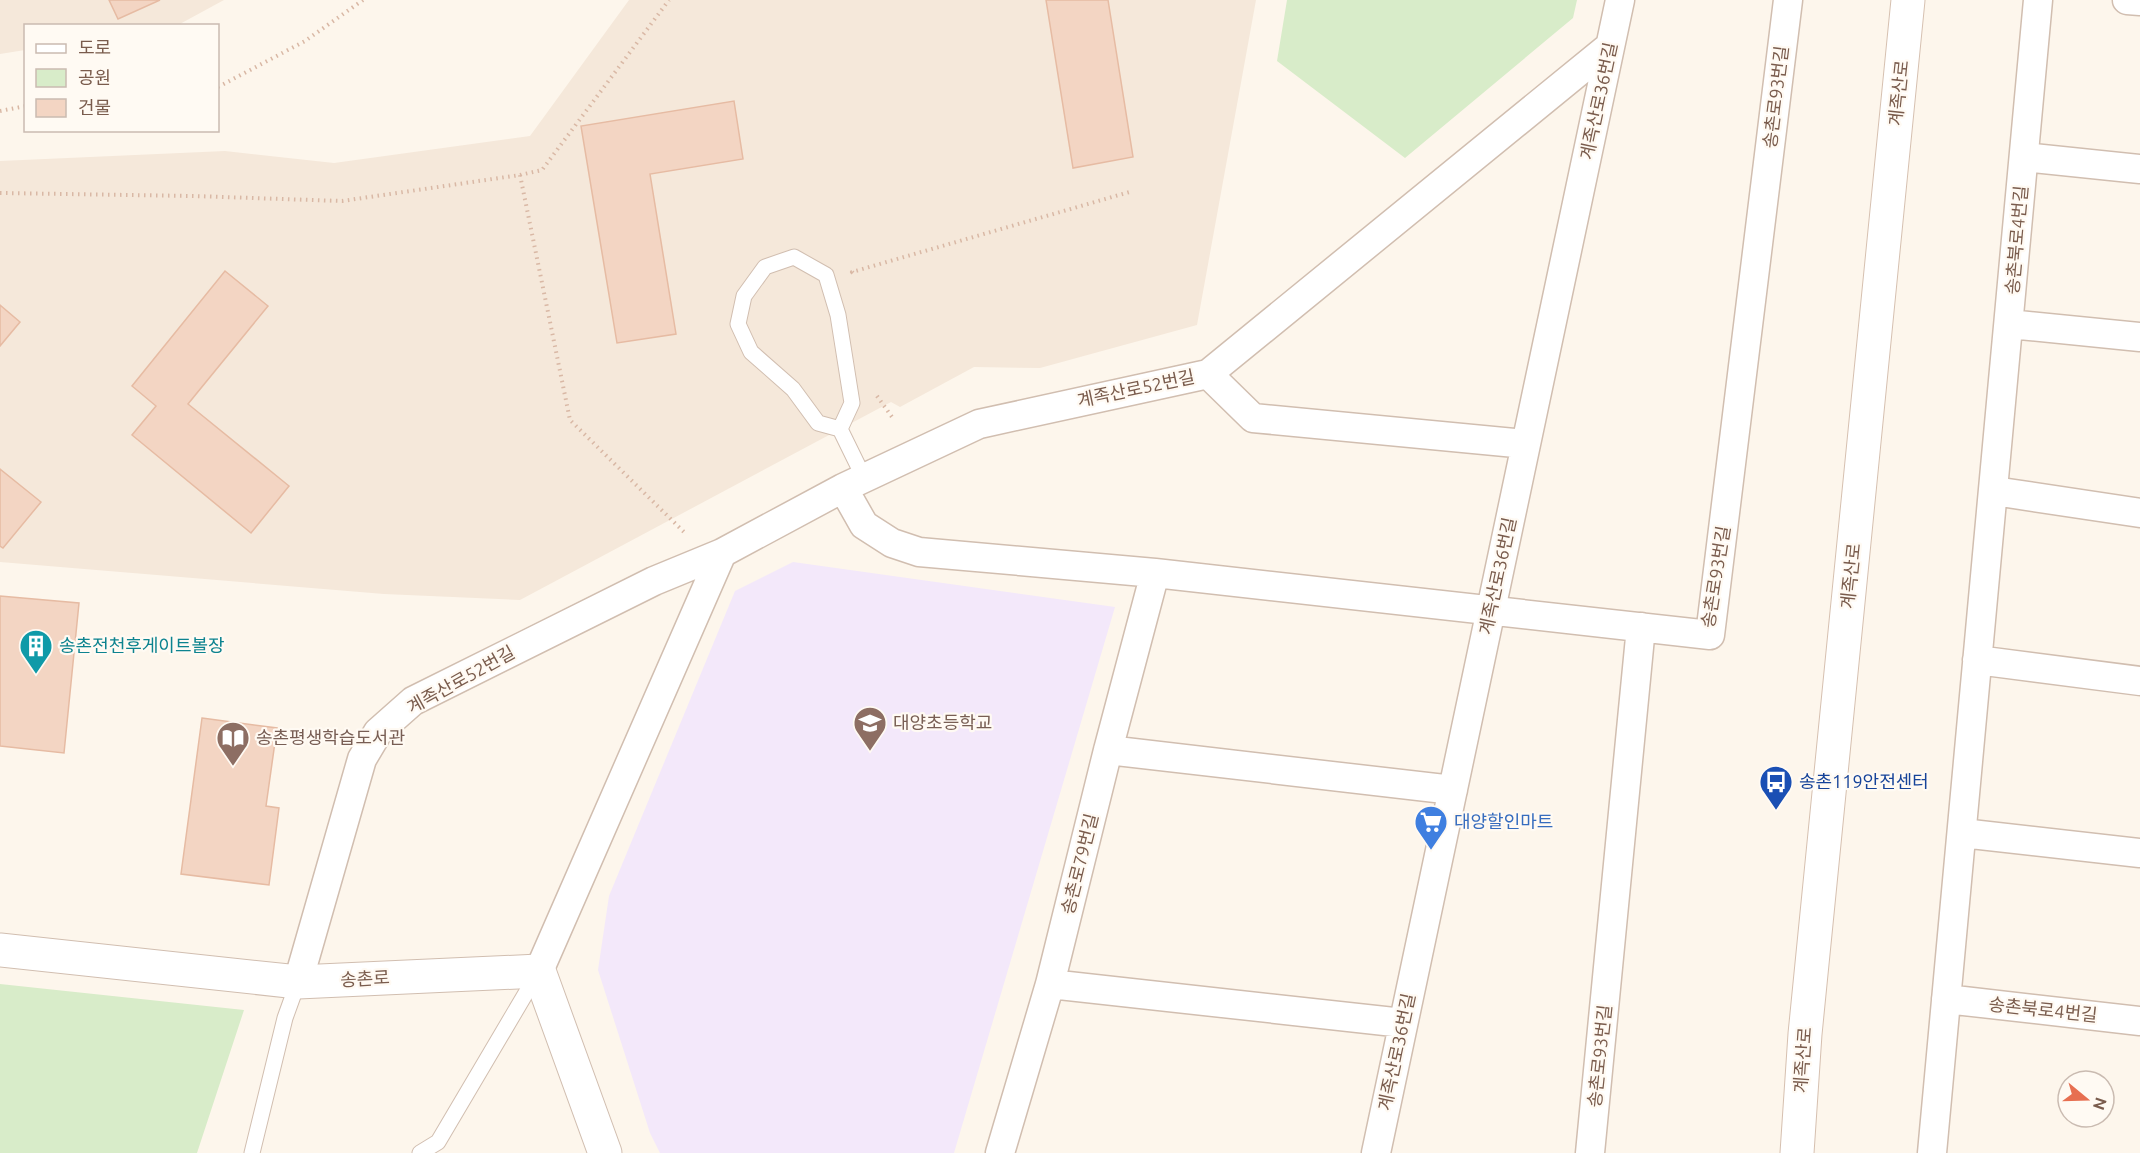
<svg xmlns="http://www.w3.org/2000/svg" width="2140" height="1153" font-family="Ubuntu,'Noto Sans KR',sans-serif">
<rect width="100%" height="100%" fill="#fdf6ec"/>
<path fill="#f5e8da" d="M 0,0 L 224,0 L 178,25 L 26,26 L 25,50 L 0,54 Z
M 629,0 L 1256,0 L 1197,325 L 1040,368 L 974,367 L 900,407 L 891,402 L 520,600 L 384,594 L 0,562 L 0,161 L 225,151 L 334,163 L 530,136 Z"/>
<path fill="#f3e8fa" d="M 793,562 L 1115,607 L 954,1153 L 660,1153 L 650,1133 L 598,970 L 609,896 L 735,591 Z"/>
<path fill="#d8ecc9" d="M 1287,0 L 1577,0 L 1573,18 L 1405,158 L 1277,61 Z
M 0,984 L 244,1010 L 197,1153 L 0,1153 Z"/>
<path fill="#f3d5c3" stroke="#e6bba3" stroke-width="1.5" d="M 109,0 L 160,0 L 118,19 Z
M 1046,0 L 1108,0 L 1133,157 L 1073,168 Z
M 734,101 L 743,159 L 650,174 L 676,334 L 617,343 L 581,126 Z
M 225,271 L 268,306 L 188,404 L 289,486 L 251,533 L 132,435 L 156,406 L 132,386 Z
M 0,305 L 20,322 L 0,346 Z
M 0,469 L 41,502 L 3,548 L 0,546 Z
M 0,596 L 79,603 L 64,753 L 0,746 Z
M 202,718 L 277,728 L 266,806 L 279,808 L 269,885 L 181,874 Z"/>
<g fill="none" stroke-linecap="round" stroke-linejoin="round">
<g stroke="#d1beb0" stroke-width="17">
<path id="service" d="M 840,429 L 852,403 L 838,315 L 826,275 L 794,257 L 765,267 L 744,296 L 738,324 L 751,352 L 793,389 L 818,423 L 840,429 L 864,478
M 252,1153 L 285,1018 L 298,982
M 420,1153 L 438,1142 L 539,971"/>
</g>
<g stroke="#d1beb0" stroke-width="31">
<path id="minor" d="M 2127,0 L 2140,1
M 2024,157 L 2140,169
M 2009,324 L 2140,337
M 1208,374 L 1253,418 L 1526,444
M 843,488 L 864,525 L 892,543 L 919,552 L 1155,573 L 1710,635 L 1788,0
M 1994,491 L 2140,513
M 1977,660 L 2140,681
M 1108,750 L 1453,790
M 1962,833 L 2140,853
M 539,971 L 722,553 L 843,488 L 979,424 L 1208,374 L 1610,46
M 298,982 L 362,759 L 378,732 L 413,701 L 654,581 L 722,553
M 1050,984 L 1403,1023
M 1946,999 L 2140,1021
M 1000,1153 L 1050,984 L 1108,750 L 1155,573
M 1376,1153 L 1620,0
M 1590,1153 L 1641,627
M 1932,1153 L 2038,0"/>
</g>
<g stroke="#d1beb0" stroke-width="35">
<path id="tertiary" d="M 0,950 L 298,982 L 539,971 L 605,1153"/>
</g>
<g stroke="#d6c0b0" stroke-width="35">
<path id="secondary" d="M 1797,1153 L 1805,1034 L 1908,0"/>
</g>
<path stroke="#d9b8a5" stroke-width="4" stroke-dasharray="1.5 4.5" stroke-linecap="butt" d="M 218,87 L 305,41 L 363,0
M 0,111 L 26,106
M 520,175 L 542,170 L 669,0
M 0,193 L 193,196 L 342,201 L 520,175 L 570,420 L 685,533
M 853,273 L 852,272 L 1133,191
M 877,396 L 892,417"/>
<use href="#service" stroke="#fff" stroke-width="15"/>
<use href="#minor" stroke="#fff" stroke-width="28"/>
<use href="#tertiary" stroke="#fff" stroke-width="33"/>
<use href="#secondary" stroke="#fff" stroke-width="33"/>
</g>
<defs>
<g id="building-pin" transform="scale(1.725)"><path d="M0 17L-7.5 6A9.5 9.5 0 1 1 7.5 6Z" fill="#0f9aa8" stroke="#fffaf3"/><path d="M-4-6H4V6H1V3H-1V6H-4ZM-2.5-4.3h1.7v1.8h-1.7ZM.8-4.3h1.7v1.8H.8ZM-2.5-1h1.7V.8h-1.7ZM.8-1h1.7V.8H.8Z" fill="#fff"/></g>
<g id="school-pin" transform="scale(1.725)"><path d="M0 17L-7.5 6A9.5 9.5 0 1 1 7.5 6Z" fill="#8d6e63" stroke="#fffaf3"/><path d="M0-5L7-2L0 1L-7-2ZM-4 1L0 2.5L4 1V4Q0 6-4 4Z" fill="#fff"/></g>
<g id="library-pin" transform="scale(1.725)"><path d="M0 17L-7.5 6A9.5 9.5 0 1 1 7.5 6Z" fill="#8d6e63" stroke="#fffaf3"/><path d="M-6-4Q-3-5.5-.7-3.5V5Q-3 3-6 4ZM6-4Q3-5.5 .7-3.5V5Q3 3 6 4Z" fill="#fff"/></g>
<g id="bus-pin" transform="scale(1.725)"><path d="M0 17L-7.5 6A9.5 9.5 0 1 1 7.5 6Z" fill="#1a4fb4" stroke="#fffaf3"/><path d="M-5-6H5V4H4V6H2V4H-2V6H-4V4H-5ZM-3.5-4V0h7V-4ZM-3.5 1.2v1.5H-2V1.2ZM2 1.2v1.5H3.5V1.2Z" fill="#fff"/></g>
<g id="supermarket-pin" transform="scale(1.725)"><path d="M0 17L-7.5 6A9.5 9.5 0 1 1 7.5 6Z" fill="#3f7fe0" stroke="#fffaf3"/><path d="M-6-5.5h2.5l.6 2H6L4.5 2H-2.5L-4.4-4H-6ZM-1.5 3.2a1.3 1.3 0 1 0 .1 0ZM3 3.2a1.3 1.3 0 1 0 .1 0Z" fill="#fff"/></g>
</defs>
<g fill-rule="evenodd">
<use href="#building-pin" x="36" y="646"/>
<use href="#school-pin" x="870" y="723"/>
<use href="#library-pin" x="233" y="738"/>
<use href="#bus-pin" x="1776" y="782"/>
<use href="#supermarket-pin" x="1431" y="822"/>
</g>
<g text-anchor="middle" stroke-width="4.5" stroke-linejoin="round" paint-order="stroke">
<g font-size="18" fill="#7a5c4d" stroke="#fffaf3">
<text transform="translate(1899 93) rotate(-84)" y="6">계족산로</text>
<text transform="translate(1776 97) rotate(-83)" y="6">송촌로93번길</text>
<text transform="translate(1599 101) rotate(-78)" y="6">계족산로36번길</text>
<text transform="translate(2017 240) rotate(-85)" y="6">송촌북로4번길</text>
<text transform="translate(1136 389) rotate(-12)" y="6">계족산로52번길</text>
<text transform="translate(1498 576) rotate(-78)" y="6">계족산로36번길</text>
<text transform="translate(1851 576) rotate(-84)" y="6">계족산로</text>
<text transform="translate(1716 577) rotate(-81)" y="6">송촌로93번길</text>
<text transform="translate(461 680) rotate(-29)" y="6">계족산로52번길</text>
<text transform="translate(1080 864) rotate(-76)" y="6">송촌로79번길</text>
<text transform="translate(365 979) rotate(-3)" y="6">송촌로</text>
<text transform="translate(2043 1010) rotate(6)" y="6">송촌북로4번길</text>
<text transform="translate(1397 1052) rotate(-78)" y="6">계족산로36번길</text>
<text transform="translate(1600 1056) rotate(-84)" y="6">송촌로93번길</text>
<text transform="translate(1803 1060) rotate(-86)" y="6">계족산로</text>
</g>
<g font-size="18" fill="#0d838f" stroke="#fffaf3" text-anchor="start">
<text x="59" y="652">송촌전천후게이트볼장</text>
</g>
<g font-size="18" fill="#785e54" stroke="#fffaf3" text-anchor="start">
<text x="893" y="729">대양초등학교</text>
<text x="256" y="744">송촌평생학습도서관</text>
</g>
<g font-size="18" fill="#164399" stroke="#fffaf3" text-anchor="start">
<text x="1799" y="788">송촌119안전센터</text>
</g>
<g font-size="18" fill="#366cbe" stroke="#fffaf3" text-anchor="start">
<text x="1454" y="828">대양할인마트</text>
</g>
</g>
<rect x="24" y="24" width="195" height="108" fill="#fffaf3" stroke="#cabbb1" stroke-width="1.5"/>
<rect x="36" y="44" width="30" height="9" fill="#ffffff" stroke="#cabbb1" stroke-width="1.5"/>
<text x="78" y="54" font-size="18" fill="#7a5c4d">도로</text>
<rect x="36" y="69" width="30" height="18" fill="#d8ecc9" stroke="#cabbb1" stroke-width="1.5"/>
<text x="78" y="84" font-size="18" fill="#7a5c4d">공원</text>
<rect x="36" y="99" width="30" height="18" fill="#f3d5c3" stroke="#cabbb1" stroke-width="1.5"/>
<text x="78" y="114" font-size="18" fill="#7a5c4d">건물</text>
<g transform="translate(2086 1099) rotate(109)"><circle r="28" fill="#fffaf3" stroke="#cabbb1" stroke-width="1.5"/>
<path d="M0-4.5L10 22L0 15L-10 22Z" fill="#e76f51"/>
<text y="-9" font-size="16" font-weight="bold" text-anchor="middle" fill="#7a5c4d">N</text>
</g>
</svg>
